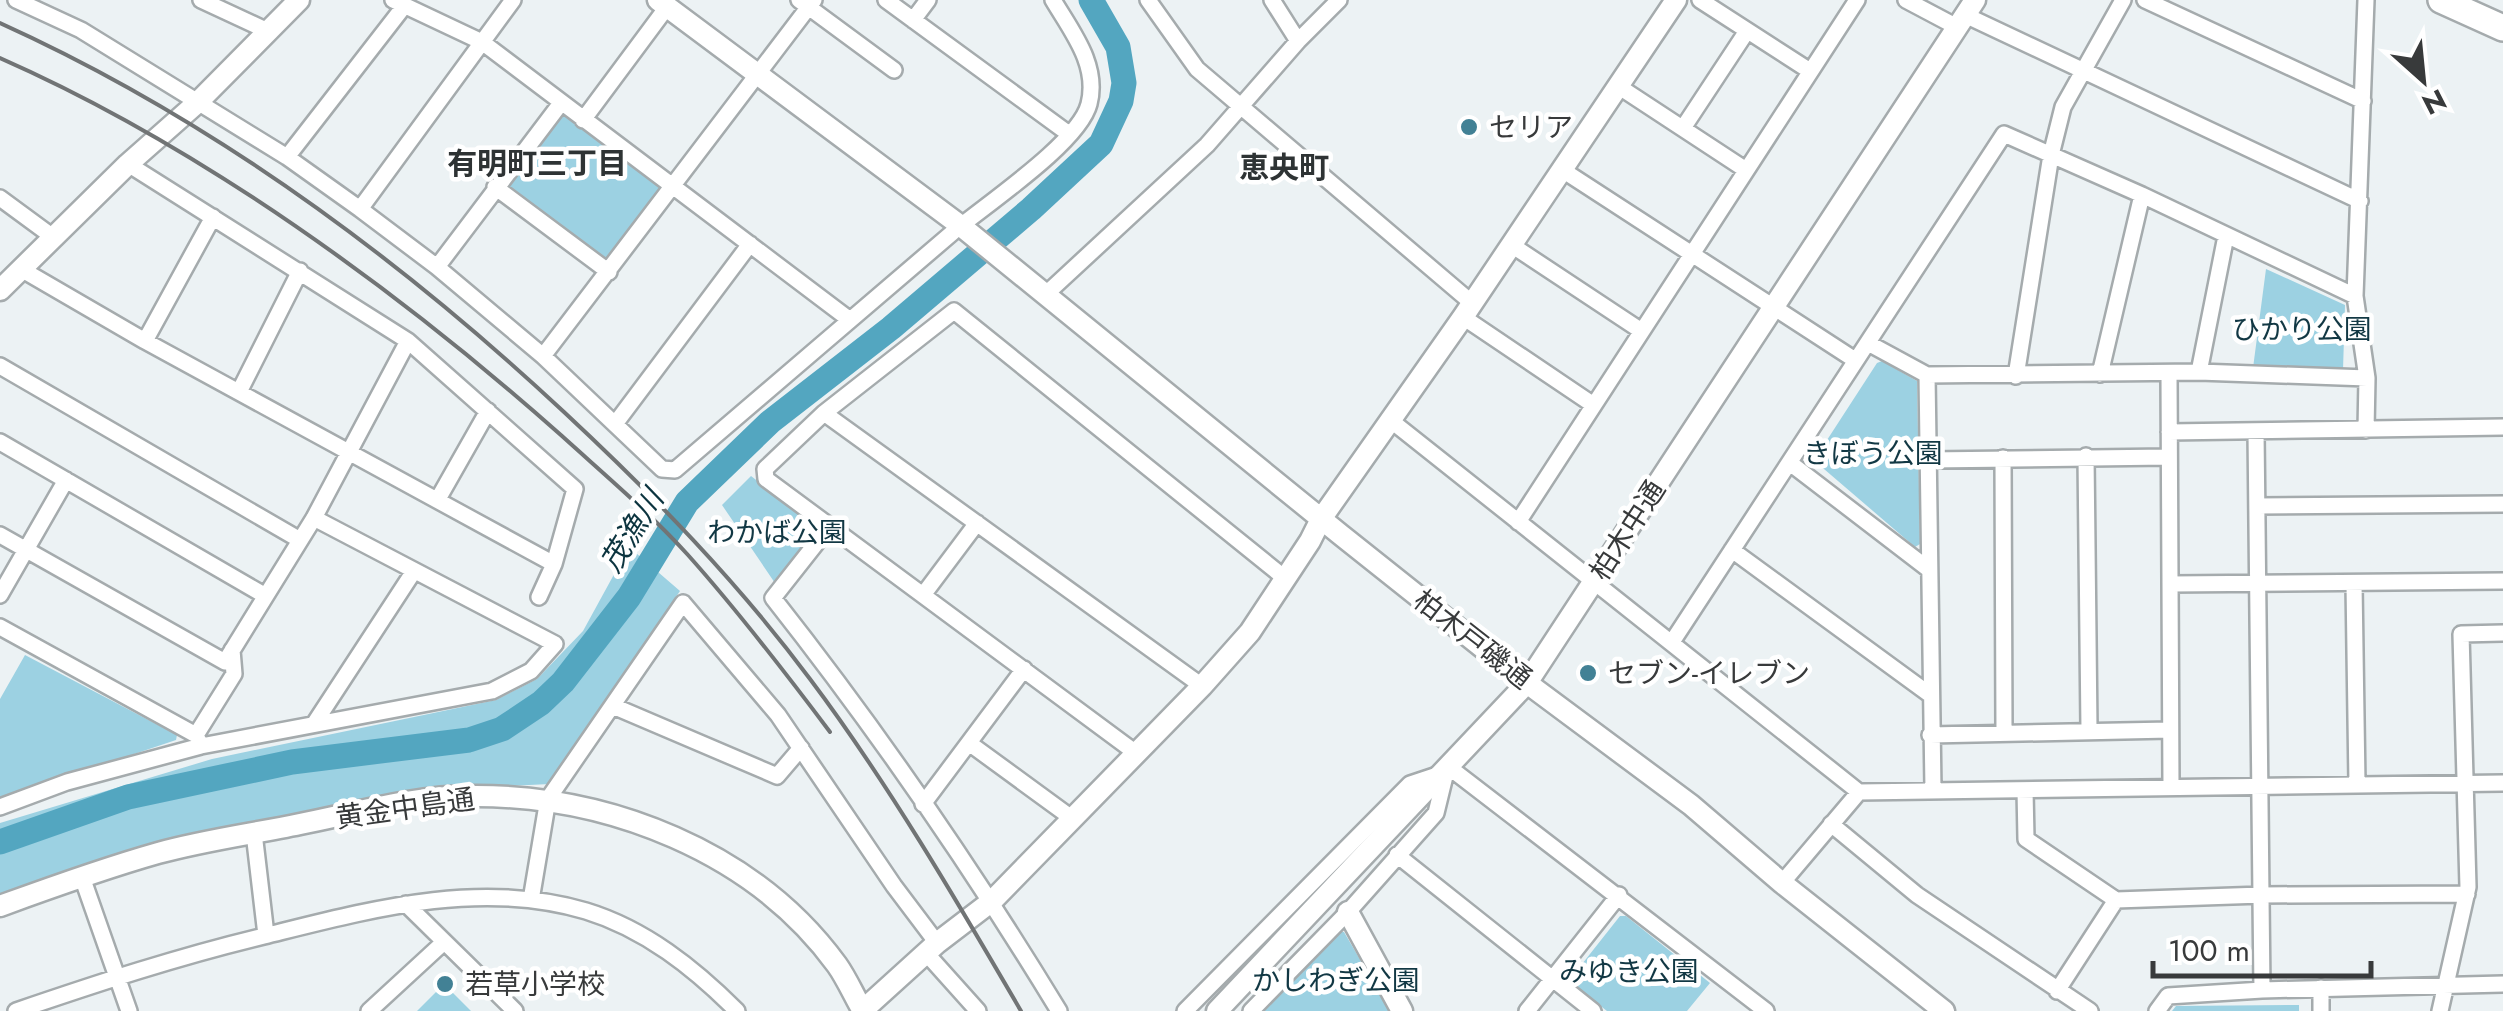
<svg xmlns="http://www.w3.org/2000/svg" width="2503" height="1011" font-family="Jost,'Noto Sans JP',sans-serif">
<rect width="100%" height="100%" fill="#ecf2f4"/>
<path fill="#9cd1e2" d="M 562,113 L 660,188 L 605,261 L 506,185 Z
M 2266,269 L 2345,305 L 2343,370 L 2253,368 Z
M 1882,361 L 1917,381 L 1920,544 L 1915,547 L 1817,463 L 1816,457 L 1877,363 Z
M 751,476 L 822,530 L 777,586 L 722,505 Z
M 629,547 L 680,591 L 550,784 L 466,788 L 0,899 L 0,823 L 212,759 L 496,700 L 537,679 L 583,631 Z
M 25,655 L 177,735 L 176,740 L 0,799 L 0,699 Z
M 1620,916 L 1626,916 L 1710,983 L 1687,1011 L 1607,1011 L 1571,983 L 1571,978 Z
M 1340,932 L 1344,932 L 1390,1011 L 1264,1011 Z
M 444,984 L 471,1011 L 417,1011 Z
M 2299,1005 L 2299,1011 L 2172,1011 L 2176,1006 Z"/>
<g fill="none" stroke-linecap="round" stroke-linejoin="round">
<path stroke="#53a6c0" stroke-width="25" d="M 0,842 L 128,797 L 292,762 L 469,740 L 502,729 L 541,703 L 563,682 L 629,597 L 687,502 L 770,422 L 891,328 L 1031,209 L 1101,144 L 1121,101 L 1124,83 L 1118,47 L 1091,0"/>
<g stroke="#a5abad" stroke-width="20">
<path id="minor" d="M 16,0 L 81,30 L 287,157 L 360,209 L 437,267 L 543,356 L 662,469 L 675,470 C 767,391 860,312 952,233 C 985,205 1079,143 1089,104 C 1099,65 1072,32 1053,0
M 201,0 L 270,32
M 393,0 L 482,42 L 850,320
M 799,0 L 894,70
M 886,0 L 1069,134
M 1148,0 L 1197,69 L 1472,303
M 1272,0 L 1298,41
M 1700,0 L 1810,71
M 1906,0 L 1957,27
M 2145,0 L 2363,101
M 1965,15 L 2360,201
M 913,20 L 928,0
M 1618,86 L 1746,170
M 583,120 L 667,7
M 1683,128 L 1747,31
M 287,157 L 405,5
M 1561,169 L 1855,360
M 495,187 L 609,272
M 0,198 L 53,237
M 360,209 L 513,0
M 1510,244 L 1640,330
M 437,267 L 561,103
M 21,269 L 145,341 L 554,564 L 575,489 L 408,341 L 128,164
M 1045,295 L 1207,145 L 1298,41 L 1339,0
M 1463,317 L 1592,404
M 145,341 L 213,217
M 1868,343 L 1927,375
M 543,356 L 814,0
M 0,366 L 300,540
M 2199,372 L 2226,236
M 2100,374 L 2142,195
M 2169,375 L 2171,787
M 2016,376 L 2051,155 L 2063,107 L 2123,0
M 239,392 L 300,271
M 824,413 L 1202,686
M 1389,419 L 1859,792
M 615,424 L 750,244
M 2366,430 L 2367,378 L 2355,296 L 2366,0
M 2256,431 L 2262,990
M 2169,432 L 2503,427
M 0,442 L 264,595
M 2086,456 L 2089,729
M 2003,458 L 2004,731
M 1928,460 L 2168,457
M 1790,463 L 1927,568
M 438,499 L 488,411
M 2257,506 L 2503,504
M 1518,522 L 1857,0
M 829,527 L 773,598 C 877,730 972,868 1059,1011
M 0,535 L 225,662 L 314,518 L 408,341
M 1732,550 L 1929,694
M 2171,584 L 2503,581
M 2354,584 L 2357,784
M 0,595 L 66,480
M 923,595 L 977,523
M 539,597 L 554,564
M 0,627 L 196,735 L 201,746 L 492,691 L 531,671 L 555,644 L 314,518
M 1672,642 L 2004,134 L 2142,195 L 2355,296
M 613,706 L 777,776 L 801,748
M 314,724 L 414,571
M 196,735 L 234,674 L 232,650
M 1930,735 L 2170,730
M 969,743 L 1073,819
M 1136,753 L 766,479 L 765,469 L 824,413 L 954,311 L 1286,579
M 1450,768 L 1766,1011
M 1933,790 L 1927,375 L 2199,372 L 2367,378
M 2025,790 L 2026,839 L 2116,900 L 2262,895 L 2467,894
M 923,804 L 1024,669
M 0,807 L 67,782 L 201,746
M 1831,824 L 1917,895 L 2090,1011
M 254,833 L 266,935
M 1397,855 L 1593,1011
M 82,877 L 129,1011
M 1782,883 L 1859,792 L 2503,783
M 531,900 L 548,799 L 683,603 L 778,715 L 894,886 L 937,943
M 406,904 L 515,1011
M 926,953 L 978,1011
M 2321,988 L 2321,1011
M 2057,991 L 2116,900
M 16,1011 C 98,983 180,956 264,936 C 369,910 479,879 586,911 C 645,929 694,968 737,1011
M 369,1011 L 444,942
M 1185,1011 L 1410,784 L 1437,775
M 1251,1011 L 1348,912 L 1436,813 L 1446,772
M 1527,1011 L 1619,895
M 2157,1011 L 2168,996 L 2262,990 L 2503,984
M 2440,1011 L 2468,887 L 2461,634 L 2503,633"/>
</g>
<g stroke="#a5abad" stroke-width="25">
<path id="tertiary" d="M 658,0 L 961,226 L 1341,535 L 1527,683 L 1691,805 L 1782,883 L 1944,1011
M 0,290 L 128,164 L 197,103 L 299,0
M 0,906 C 52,887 105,868 158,853 C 205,840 252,834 300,824 C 355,813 415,796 472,796 C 608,795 754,851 837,965 C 847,979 854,996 863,1011
M 1348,912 L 1402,1011
M 862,1011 L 937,943 L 992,901 L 1202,686 L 1250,632 L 1310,541 L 1321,519 L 1463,317 L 1676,0
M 1217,1011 L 1527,683 L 1975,0"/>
</g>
<g stroke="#a5abad" stroke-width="30">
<path id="primary" d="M 2441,0 L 2503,28"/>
</g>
<use href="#minor" stroke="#fff" stroke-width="15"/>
<use href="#tertiary" stroke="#fff" stroke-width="20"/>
<use href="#primary" stroke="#fff" stroke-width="25"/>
<path stroke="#717475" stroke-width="4" d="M 0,23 C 210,118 396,255 564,412 C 653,495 737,581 810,679 C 886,780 957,901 1021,1011
M 0,58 C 200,146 399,291 562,436 C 605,475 649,512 688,555 C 738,611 785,672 830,732"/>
</g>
<g fill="#428195" stroke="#fff" stroke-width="4">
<circle cx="1469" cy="127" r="10"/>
<circle cx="1588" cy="673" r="10"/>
<circle cx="445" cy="984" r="10"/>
</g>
<g text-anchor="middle" stroke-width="9" stroke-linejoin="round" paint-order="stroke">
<g font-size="28" fill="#383a3b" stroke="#fff" text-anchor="start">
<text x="1489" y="137">セリア</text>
<text x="1608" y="683">セブン-イレブン</text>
<text x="465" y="994">若草小学校</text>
</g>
<g font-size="28" fill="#123844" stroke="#fff">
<text x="2302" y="339">ひかり公園</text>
<text x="1873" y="463">きぼう公園</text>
<text x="777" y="542">わかば公園</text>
<text x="1629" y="981">みゆき公園</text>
<text x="1336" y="990">かしわぎ公園</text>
</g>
<g font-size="28" fill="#383a3b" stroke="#fff">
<text transform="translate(1627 530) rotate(-57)" y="10">柏木中通</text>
<text transform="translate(1473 639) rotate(38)" y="10">柏木戸磯通</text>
<text transform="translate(405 808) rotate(-8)" y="10">黄金中島通</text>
</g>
<g font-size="30" font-weight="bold" fill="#2e3334" stroke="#fff">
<text x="537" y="174">有明町三丁目</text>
<text x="1284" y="178">恵央町</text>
</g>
<g font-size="30" font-style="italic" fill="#0c343f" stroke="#fff">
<text transform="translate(632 531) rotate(-58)" y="10">茂漁川</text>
</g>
</g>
<g transform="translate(2423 80) rotate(153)" stroke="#ffffff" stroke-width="8" paint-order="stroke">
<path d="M0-8L18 38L0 25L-18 38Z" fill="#383a3b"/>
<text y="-15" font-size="28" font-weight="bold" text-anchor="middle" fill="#383a3b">N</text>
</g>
<path d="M2153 961v15h218v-15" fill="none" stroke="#383a3b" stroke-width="5"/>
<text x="2168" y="961" font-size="30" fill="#383a3b" stroke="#ffffff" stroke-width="8" paint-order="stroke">100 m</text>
</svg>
